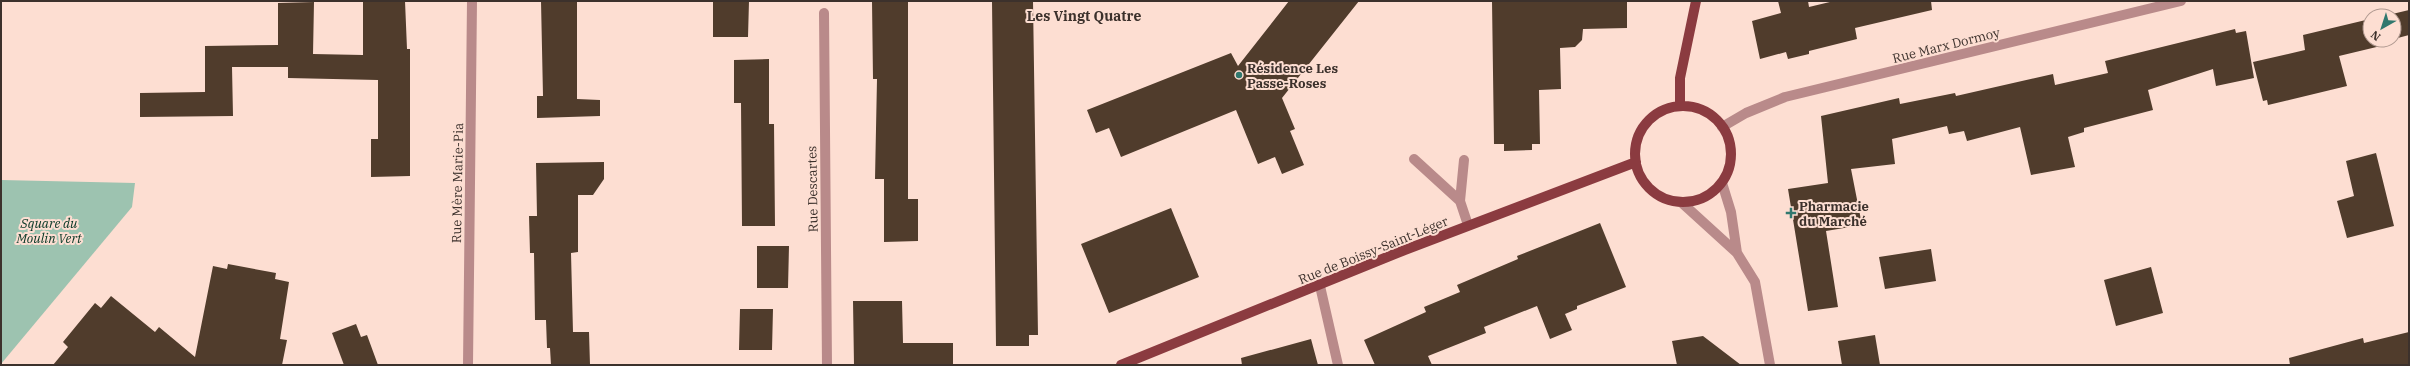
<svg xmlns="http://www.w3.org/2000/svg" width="2410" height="366" font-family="'IBM Plex Serif',serif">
<rect width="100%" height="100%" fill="#fdded2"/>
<path fill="#9dc3b0" d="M 1,180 L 135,183 L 132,207 L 1,364 Z"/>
<path fill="#503c2c" d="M 363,1 L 405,1 L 407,49 L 410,49 L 410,176 L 371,177 L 371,139 L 378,139 L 378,80 L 288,78 L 288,67 L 232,67 L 233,116 L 140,117 L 140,93 L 205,92 L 205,46 L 278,45 L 278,3 L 314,2 L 313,54 L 363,55 Z
M 541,1 L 577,1 L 577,99 L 600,100 L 600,116 L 537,118 L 537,96 L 543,96 Z
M 713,1 L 749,1 L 748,37 L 713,37 Z
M 872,1 L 908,1 L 908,199 L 918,199 L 918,241 L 884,242 L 884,179 L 875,179 L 877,79 L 873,79 Z
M 992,1 L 1033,1 L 1038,335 L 1029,335 L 1029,346 L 996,346 Z
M 1289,1 L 1359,1 L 1282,98 L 1295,129 L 1290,131 L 1304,165 L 1282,174 L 1275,157 L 1258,164 L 1236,110 L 1121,157 L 1109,128 L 1096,133 L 1087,110 L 1231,53 L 1238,66 Z
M 1492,1 L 1627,1 L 1627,28 L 1583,29 L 1582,40 L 1575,47 L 1560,48 L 1561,89 L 1539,90 L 1540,144 L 1532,144 L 1532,150 L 1504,151 L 1504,144 L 1494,144 Z
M 1778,1 L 1808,1 L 1809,7 L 1834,1 L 1931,1 L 1932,10 L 1855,28 L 1857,39 L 1809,51 L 1809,54 L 1788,59 L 1786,52 L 1760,59 L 1752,21 L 1781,13 Z
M 2409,10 L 2409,35 L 2394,39 L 2394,16 L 2384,16 Z
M 2370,19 L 2370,40 L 2391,40 L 2389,44 L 2339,56 L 2347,86 L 2268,105 L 2267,100 L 2263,101 L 2253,62 L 2305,50 L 2303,35 Z
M 2235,29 L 2236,33 L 2246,31 L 2254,78 L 2216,86 L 2213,69 L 2148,90 L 2153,110 L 2084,128 L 2084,132 L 2068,137 L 2075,167 L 2031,175 L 2020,127 L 1967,141 L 1964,131 L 1949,134 L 1947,126 L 1892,139 L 1895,164 L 1851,169 L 1862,225 L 1826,231 L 1838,307 L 1808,311 L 1788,189 L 1828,183 L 1821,116 L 1899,98 L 1900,104 L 1955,93 L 1956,96 L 2053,74 L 2055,85 L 2108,73 L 2105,61 Z
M 769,59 L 769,124 L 774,124 L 775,226 L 742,226 L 741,103 L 734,103 L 734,60 Z
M 2376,153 L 2394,226 L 2347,238 L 2337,201 L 2354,196 L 2346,161 Z
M 604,162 L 604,179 L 593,195 L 578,195 L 578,252 L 571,253 L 573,332 L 589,332 L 590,365 L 551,365 L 550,348 L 547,348 L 546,320 L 535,320 L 534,253 L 530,253 L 529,216 L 537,216 L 536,163 Z
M 1171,208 L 1199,277 L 1109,313 L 1081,244 Z
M 1600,223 L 1626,287 L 1577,306 L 1577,309 L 1565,314 L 1572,330 L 1550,339 L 1537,306 L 1484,327 L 1486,333 L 1428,356 L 1432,365 L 1375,365 L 1364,340 L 1426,312 L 1424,307 L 1460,292 L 1457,285 L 1518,259 L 1517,256 Z
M 757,246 L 789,246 L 788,288 L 757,288 Z
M 1931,249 L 1936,281 L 1885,289 L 1879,257 Z
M 228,264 L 276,273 L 275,279 L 289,282 L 280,339 L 287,340 L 282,365 L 53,365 L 68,347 L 63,342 L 95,303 L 101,308 L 111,296 L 155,332 L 159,327 L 195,357 L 213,266 L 227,269 Z
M 2151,267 L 2163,313 L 2116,326 L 2104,280 Z
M 853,301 L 902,301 L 903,343 L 953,343 L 953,365 L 854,365 Z
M 740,309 L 773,309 L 772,350 L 739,350 Z
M 356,324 L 361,337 L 367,335 L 378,365 L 344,365 L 332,333 Z
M 2409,332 L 2409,365 L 2290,365 L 2289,358 L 2363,338 L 2364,343 Z
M 1875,335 L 1880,365 L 1842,365 L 1838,341 Z
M 1703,336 L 1741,365 L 1677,365 L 1672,341 Z
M 1311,339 L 1318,365 L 1242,365 L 1241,358 Z"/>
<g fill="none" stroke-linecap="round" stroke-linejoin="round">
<path stroke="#b98a8a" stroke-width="10" d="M 824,13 L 827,365
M 1722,127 L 1746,113 L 1785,97 L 2181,1
M 1414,159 L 1460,201
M 1464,160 L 1460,201 L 1468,225
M 1722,183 L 1731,212 L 1737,253
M 1681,202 L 1737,253 L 1755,282 L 1770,365
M 1320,286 L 1338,365
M 468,365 L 472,1"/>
<path stroke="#8b3b40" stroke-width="10" d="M 1680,106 L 1680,78 L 1696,1
M1635 154a48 48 0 1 1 96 0a48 48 0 1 1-96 0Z
M 1121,365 L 1397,253 L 1636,162"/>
</g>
<g fill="#31786e" stroke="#fdded2" stroke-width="1.5">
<circle cx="1239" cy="75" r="4"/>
<path d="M1789 207h4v4h4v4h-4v4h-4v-4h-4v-4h4z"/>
</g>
<g text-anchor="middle" stroke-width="4" stroke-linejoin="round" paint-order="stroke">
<g font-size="13" fill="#3c312c" stroke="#fdded2">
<text transform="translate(1946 45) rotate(-14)" y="5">Rue Marx Dormoy</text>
<text transform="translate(457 183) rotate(-89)" y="5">Rue Mère Marie-Pia</text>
<text transform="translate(812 189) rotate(-91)" y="5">Rue Descartes</text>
<text transform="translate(1373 250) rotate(-22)" y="5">Rue de Boissy-Saint-Léger</text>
</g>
<g font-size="13" font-weight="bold" fill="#3c312c" stroke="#fdded2" text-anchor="start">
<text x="1247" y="73">Résidence Les<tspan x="1247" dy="15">Passe-Roses</tspan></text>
<text x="1799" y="211">Pharmacie<tspan x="1799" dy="15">du Marché</tspan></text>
</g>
<g font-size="13" font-style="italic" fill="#043523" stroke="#fdded2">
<text x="49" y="228">Square du<tspan x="49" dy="15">Moulin Vert</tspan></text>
</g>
<g font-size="14" font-weight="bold" fill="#3c312c" stroke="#fdded2">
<text x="1084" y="21">Les Vingt Quatre</text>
</g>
</g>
<rect width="2410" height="366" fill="none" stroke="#3c312c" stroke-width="4"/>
<g transform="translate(2382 28) rotate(219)"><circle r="19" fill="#fdded2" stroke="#b09990"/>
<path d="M0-3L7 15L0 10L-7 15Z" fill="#31786e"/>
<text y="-6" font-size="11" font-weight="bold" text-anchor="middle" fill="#3c312c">N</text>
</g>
</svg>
